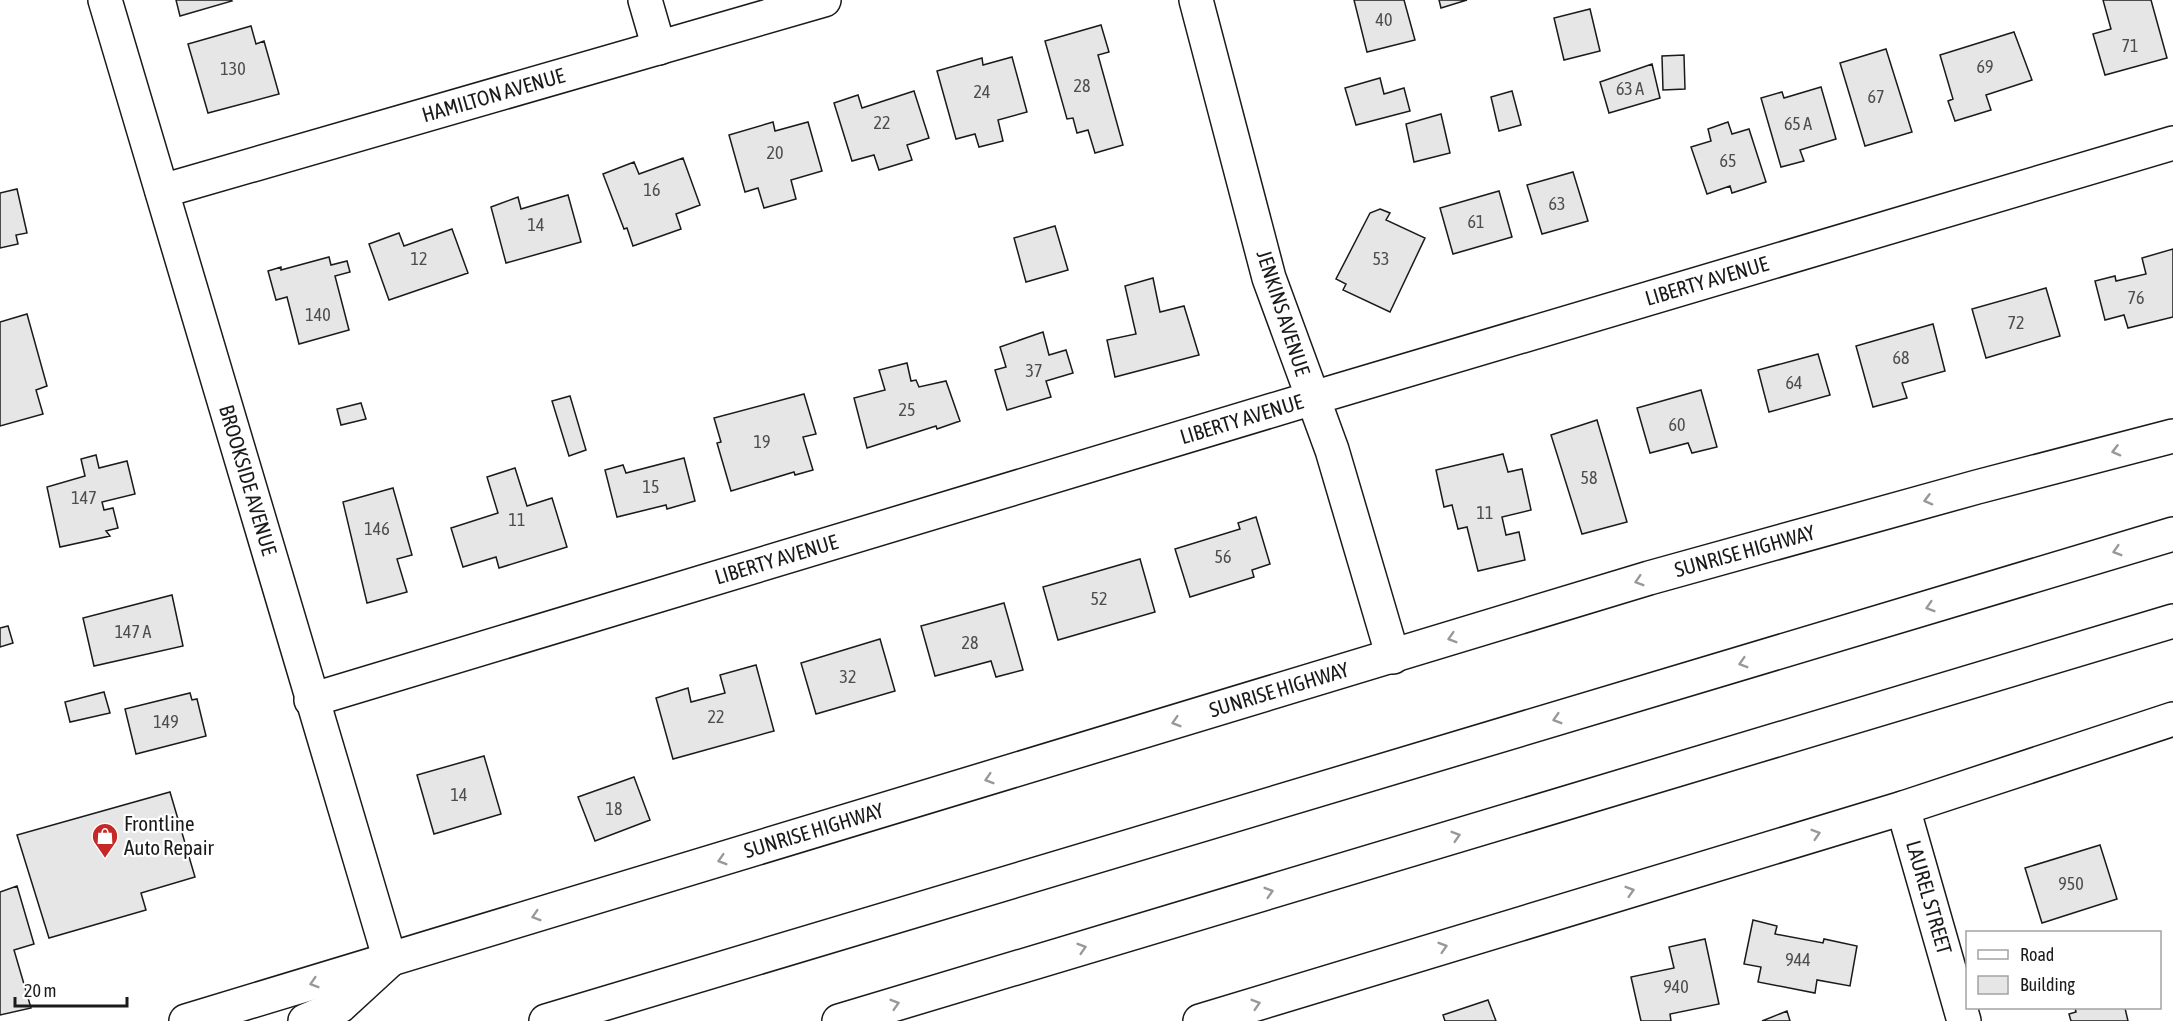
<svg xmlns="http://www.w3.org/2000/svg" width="2173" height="1021" font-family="'Asap Condensed',sans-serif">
<rect width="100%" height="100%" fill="#fff"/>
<path fill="#e6e6e6" stroke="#1a1a1a" stroke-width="1.5" d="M 176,0 L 231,0 L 232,1 L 180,16 Z
M 1354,0 L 1404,0 L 1415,40 L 1367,52 Z
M 1439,0 L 1467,0 L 1441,8 Z
M 2103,0 L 2151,0 L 2167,58 L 2105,75 L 2093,34 L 2111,29 Z
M 1590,9 L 1600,51 L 1564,60 L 1554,18 Z
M 1101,25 L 1109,52 L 1098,55 L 1123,145 L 1095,153 L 1088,130 L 1077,133 L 1073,118 L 1067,119 L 1045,41 Z
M 251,26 L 256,44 L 264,41 L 279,94 L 208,113 L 188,44 Z
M 2014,32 L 2032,80 L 1986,95 L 1991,110 L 1955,121 L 1948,101 L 1953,99 L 1940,55 Z
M 1886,49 L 1912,132 L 1865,146 L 1840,63 Z
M 1684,55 L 1685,89 L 1663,90 L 1662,56 Z
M 1012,57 L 1027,112 L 998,120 L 1003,141 L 979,147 L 975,134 L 956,139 L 937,71 L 982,58 L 983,65 Z
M 1652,64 L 1660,98 L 1609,113 L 1600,82 Z
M 1380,78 L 1384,94 L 1404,88 L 1410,111 L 1356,125 L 1345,88 Z
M 1821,87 L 1836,139 L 1800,150 L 1804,161 L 1781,167 L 1761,98 L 1782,92 L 1784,98 Z
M 914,91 L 929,138 L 907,145 L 912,160 L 879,170 L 874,155 L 852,161 L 834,103 L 858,95 L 862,108 Z
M 1512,91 L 1521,125 L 1499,131 L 1491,97 Z
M 1441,114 L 1450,153 L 1414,162 L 1406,124 Z
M 773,122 L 775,131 L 808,122 L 822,171 L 791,180 L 796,199 L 764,208 L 758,188 L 745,192 L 729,135 Z
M 1728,122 L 1732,134 L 1749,129 L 1766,182 L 1732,193 L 1730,186 L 1707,194 L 1691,147 L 1711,141 L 1708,129 Z
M 683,158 L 700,205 L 676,214 L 681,229 L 633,246 L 627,228 L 624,229 L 603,174 L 634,162 L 639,174 Z
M 1573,172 L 1588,221 L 1542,234 L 1527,185 Z
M 17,189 L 27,233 L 16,235 L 18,244 L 0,248 L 0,193 Z
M 1499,191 L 1512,237 L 1453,254 L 1440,208 Z
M 568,195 L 581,242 L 506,263 L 491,207 L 518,197 L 521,209 Z
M 1380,209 L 1390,213 L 1386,220 L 1425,238 L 1390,312 L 1343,290 L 1346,284 L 1336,279 L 1370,213 Z
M 1055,226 L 1068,270 L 1026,282 L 1014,238 Z
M 452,229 L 468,273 L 389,300 L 369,244 L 399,233 L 404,246 Z
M 2173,249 L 2173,317 L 2128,328 L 2124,315 L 2105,320 L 2095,281 L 2115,276 L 2116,281 L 2146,274 L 2142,258 Z
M 329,257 L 331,265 L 347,261 L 350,272 L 335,276 L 349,330 L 299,344 L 287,297 L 276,300 L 268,271 L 281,267 L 281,270 Z
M 1153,278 L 1160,312 L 1184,306 L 1199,355 L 1115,377 L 1107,340 L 1136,334 L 1125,286 Z
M 2046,288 L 2060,336 L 1986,358 L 1972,309 Z
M 27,314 L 47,386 L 36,390 L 43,414 L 0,426 L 0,322 Z
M 1933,324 L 1945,371 L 1902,383 L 1907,398 L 1873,407 L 1856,346 Z
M 1043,332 L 1049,355 L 1066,350 L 1073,373 L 1046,381 L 1051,397 L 1007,410 L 995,370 L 1006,367 L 1000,347 Z
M 1818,354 L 1830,395 L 1769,412 L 1758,370 Z
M 907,363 L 911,381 L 916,380 L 919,387 L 946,381 L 960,421 L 937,429 L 936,426 L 867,448 L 854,398 L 885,390 L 879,370 Z
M 1701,390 L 1717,447 L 1692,453 L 1688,443 L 1650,453 L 1637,408 Z
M 804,394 L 816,434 L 803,437 L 813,470 L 795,475 L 794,472 L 731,491 L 717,443 L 721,442 L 714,418 Z
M 570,396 L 586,450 L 569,456 L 552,401 Z
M 361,403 L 366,419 L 341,425 L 337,409 Z
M 1597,420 L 1627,522 L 1582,534 L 1551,435 Z
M 1503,454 L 1508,472 L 1522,469 L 1531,510 L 1502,517 L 1506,535 L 1519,532 L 1525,560 L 1478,571 L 1467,527 L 1458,529 L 1452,505 L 1444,507 L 1436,470 Z
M 96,455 L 99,468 L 127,461 L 135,494 L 102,502 L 104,510 L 113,508 L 118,528 L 106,531 L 110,536 L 60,547 L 47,487 L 85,476 L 81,459 Z
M 684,458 L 695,501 L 667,509 L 666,505 L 617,517 L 605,470 L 623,465 L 626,473 Z
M 515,468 L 527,506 L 552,498 L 567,547 L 499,568 L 496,557 L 463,567 L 451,528 L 498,513 L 487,477 Z
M 393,488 L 412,555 L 397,559 L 407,592 L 367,603 L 343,502 Z
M 1256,517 L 1270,564 L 1252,570 L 1254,577 L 1190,597 L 1175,549 L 1240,529 L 1238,523 Z
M 1140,559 L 1155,612 L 1058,640 L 1043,587 Z
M 172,595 L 183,646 L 94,666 L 83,618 Z
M 1004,603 L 1023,670 L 996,677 L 991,661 L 935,676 L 921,626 Z
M 8,626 L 13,643 L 0,647 L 0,628 Z
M 880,639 L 895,691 L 816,714 L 801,663 Z
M 756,665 L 774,731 L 673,759 L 656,698 L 688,688 L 691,702 L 725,693 L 720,675 Z
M 104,692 L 110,713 L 70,722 L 65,702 Z
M 190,693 L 192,700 L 197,699 L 206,736 L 136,754 L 125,709 Z
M 484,756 L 501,814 L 434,834 L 417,775 Z
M 634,777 L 650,820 L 595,841 L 578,797 Z
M 170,792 L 195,877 L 141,893 L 146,910 L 49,938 L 17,835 Z
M 2100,845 L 2117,899 L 2042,923 L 2025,868 Z
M 17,886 L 34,944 L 14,950 L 31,1008 L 0,1015 L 0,892 Z
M 1753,920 L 1777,926 L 1775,934 L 1823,943 L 1824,939 L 1857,946 L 1850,986 L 1817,980 L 1815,993 L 1758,982 L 1761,967 L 1744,964 Z
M 1705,939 L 1719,1004 L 1670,1014 L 1671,1021 L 1641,1021 L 1631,977 L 1674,968 L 1669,947 Z
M 1488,1000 L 1496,1021 L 1445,1021 L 1443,1015 Z
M 2075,1008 L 2125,1008 L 2128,1021 L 2071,1021 L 2069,1014 L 2076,1012 Z
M 1787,1011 L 1790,1021 L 1762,1021 Z"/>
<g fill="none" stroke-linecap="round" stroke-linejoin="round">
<g stroke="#1a1a1a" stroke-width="36">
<g id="minor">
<path id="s1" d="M 105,0 L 390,960"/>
<path d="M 645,0 L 659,48"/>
<path id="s2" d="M 162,191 L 824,0"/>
<path id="s3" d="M 311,700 L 1313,398 L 1269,278 L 1196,0"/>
</g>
</g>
<g stroke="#1a1a1a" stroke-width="36">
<g id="tertiary">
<path id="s4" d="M 1393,657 L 1332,450 L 1313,398 L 2173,143"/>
<path id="s5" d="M 1903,808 L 1964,1021"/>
</g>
</g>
<g stroke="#1a1a1a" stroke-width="36">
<g id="secondary">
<path id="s6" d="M 186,1021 L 1649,578 L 1977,487 L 2173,436"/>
<path d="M 1200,1021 L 1903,808 L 2173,719"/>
</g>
</g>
<g stroke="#1a1a1a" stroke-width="36">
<path id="motorway" d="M 305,1021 L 340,1006 L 390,960
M 546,1021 L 2173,534
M 839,1021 L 2173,621"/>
</g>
<use href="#minor" stroke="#fff" stroke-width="33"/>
<use href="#tertiary" stroke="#fff" stroke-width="33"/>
<use href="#secondary" stroke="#fff" stroke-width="33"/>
<use href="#motorway" stroke="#fff" stroke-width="33"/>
</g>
<defs><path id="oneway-chevron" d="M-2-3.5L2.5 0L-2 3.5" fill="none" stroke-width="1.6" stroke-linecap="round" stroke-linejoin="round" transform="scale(1.5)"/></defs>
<g stroke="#989898">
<use href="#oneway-chevron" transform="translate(2116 451) rotate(165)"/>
<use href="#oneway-chevron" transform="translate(1928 500) rotate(165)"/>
<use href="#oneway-chevron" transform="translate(2117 551) rotate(163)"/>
<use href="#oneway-chevron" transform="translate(1639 581) rotate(163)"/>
<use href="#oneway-chevron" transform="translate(1930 607) rotate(163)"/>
<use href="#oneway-chevron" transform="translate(1452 638) rotate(163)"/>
<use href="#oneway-chevron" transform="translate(1743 663) rotate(163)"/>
<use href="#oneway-chevron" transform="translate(1557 719) rotate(163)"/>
<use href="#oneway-chevron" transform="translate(1176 722) rotate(163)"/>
<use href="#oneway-chevron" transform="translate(989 779) rotate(163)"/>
<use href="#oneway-chevron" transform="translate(1816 834) rotate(-17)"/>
<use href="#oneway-chevron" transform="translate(1456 836) rotate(-17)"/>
<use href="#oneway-chevron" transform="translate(722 860) rotate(163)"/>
<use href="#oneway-chevron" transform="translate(1630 891) rotate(-17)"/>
<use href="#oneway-chevron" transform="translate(1269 892) rotate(-17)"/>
<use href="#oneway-chevron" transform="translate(536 916) rotate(163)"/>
<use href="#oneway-chevron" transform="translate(1443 947) rotate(-17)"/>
<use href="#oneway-chevron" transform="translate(1082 948) rotate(-17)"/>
<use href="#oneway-chevron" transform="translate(314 983) rotate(163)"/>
<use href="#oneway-chevron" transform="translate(895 1004) rotate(-17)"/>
<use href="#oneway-chevron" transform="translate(1256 1004) rotate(-17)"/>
</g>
<defs>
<g id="shop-pin" transform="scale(1.35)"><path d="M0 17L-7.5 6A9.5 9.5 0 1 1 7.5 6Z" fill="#c62828" stroke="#fff"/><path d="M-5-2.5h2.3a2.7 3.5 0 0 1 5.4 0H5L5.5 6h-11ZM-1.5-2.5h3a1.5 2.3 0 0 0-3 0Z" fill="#fff"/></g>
</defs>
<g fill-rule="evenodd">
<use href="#shop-pin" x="105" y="836"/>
</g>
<g text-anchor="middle" stroke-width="4.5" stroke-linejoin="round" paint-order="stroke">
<g font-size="18" fill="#4d4d4d">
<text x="1384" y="26">40</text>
<text x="2130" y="52">71</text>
<text x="1985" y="73">69</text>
<text x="233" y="75">130</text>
<text x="1082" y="92">28</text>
<text x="1630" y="95">63 A</text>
<text x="982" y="98">24</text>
<text x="1876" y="103">67</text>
<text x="882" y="129">22</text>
<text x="1798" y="130">65 A</text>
<text x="775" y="159">20</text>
<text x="1728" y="167">65</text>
<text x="652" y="196">16</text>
<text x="1557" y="210">63</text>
<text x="1476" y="228">61</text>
<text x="536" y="231">14</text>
<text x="419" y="265">12</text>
<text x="1381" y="265">53</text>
<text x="2136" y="304">76</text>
<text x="318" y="321">140</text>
<text x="2016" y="329">72</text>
<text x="1901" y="364">68</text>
<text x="1034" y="377">37</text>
<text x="1794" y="389">64</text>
<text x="907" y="416">25</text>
<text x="1677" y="431">60</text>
<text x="762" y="448">19</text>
<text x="1589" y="484">58</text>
<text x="651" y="493">15</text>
<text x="84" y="504">147</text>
<text x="1485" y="519">11</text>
<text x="517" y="526">11</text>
<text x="377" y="535">146</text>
<text x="1223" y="563">56</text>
<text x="1099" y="605">52</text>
<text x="133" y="638">147 A</text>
<text x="970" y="649">28</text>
<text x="848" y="683">32</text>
<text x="716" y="723">22</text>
<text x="166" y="728">149</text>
<text x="459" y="801">14</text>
<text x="614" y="815">18</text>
<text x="2071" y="890">950</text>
<text x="1798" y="966">944</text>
<text x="1676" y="993">940</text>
</g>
<g font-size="21" fill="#1a1a1a" stroke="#fff">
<text dy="7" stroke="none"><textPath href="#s2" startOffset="345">HAMILTON AVENUE</textPath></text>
<text dy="7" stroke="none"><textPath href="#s4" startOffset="682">LIBERTY AVENUE</textPath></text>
<text transform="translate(1283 313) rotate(72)" y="7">JENKINS AVENUE</text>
<text dy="7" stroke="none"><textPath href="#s3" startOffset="972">LIBERTY AVENUE</textPath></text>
<text dy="7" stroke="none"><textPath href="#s1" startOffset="501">BROOKSIDE AVENUE</textPath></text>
<text dy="7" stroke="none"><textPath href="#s6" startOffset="1628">SUNRISE HIGHWAY</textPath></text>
<text dy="7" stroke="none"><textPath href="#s3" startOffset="486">LIBERTY AVENUE</textPath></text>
<text dy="7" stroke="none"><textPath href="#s6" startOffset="1142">SUNRISE HIGHWAY</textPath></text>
<text dy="7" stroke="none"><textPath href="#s6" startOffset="656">SUNRISE HIGHWAY</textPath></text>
<text dy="7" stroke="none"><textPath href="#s5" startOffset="93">LAUREL STREET</textPath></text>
</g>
<g font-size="21" fill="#1a1a1a" stroke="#fff" text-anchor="start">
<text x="124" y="831">Frontline<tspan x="124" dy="24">Auto Repair</tspan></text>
</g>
</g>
<rect x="1966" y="931" width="195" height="78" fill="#ffffff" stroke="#a3a3a3" stroke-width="1.5"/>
<rect x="1978" y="950" width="30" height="9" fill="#ffffff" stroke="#a3a3a3" stroke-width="1.5"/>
<text x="2020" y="961" font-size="18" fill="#1a1a1a">Road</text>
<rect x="1978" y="976" width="30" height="18" fill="#e6e6e6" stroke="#a3a3a3" stroke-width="1.5"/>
<text x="2020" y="991" font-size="18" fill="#1a1a1a">Building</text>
<path d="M15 997v9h112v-9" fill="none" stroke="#1a1a1a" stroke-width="3"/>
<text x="24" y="997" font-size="18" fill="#1a1a1a" stroke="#ffffff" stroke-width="4.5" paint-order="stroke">20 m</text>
</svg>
